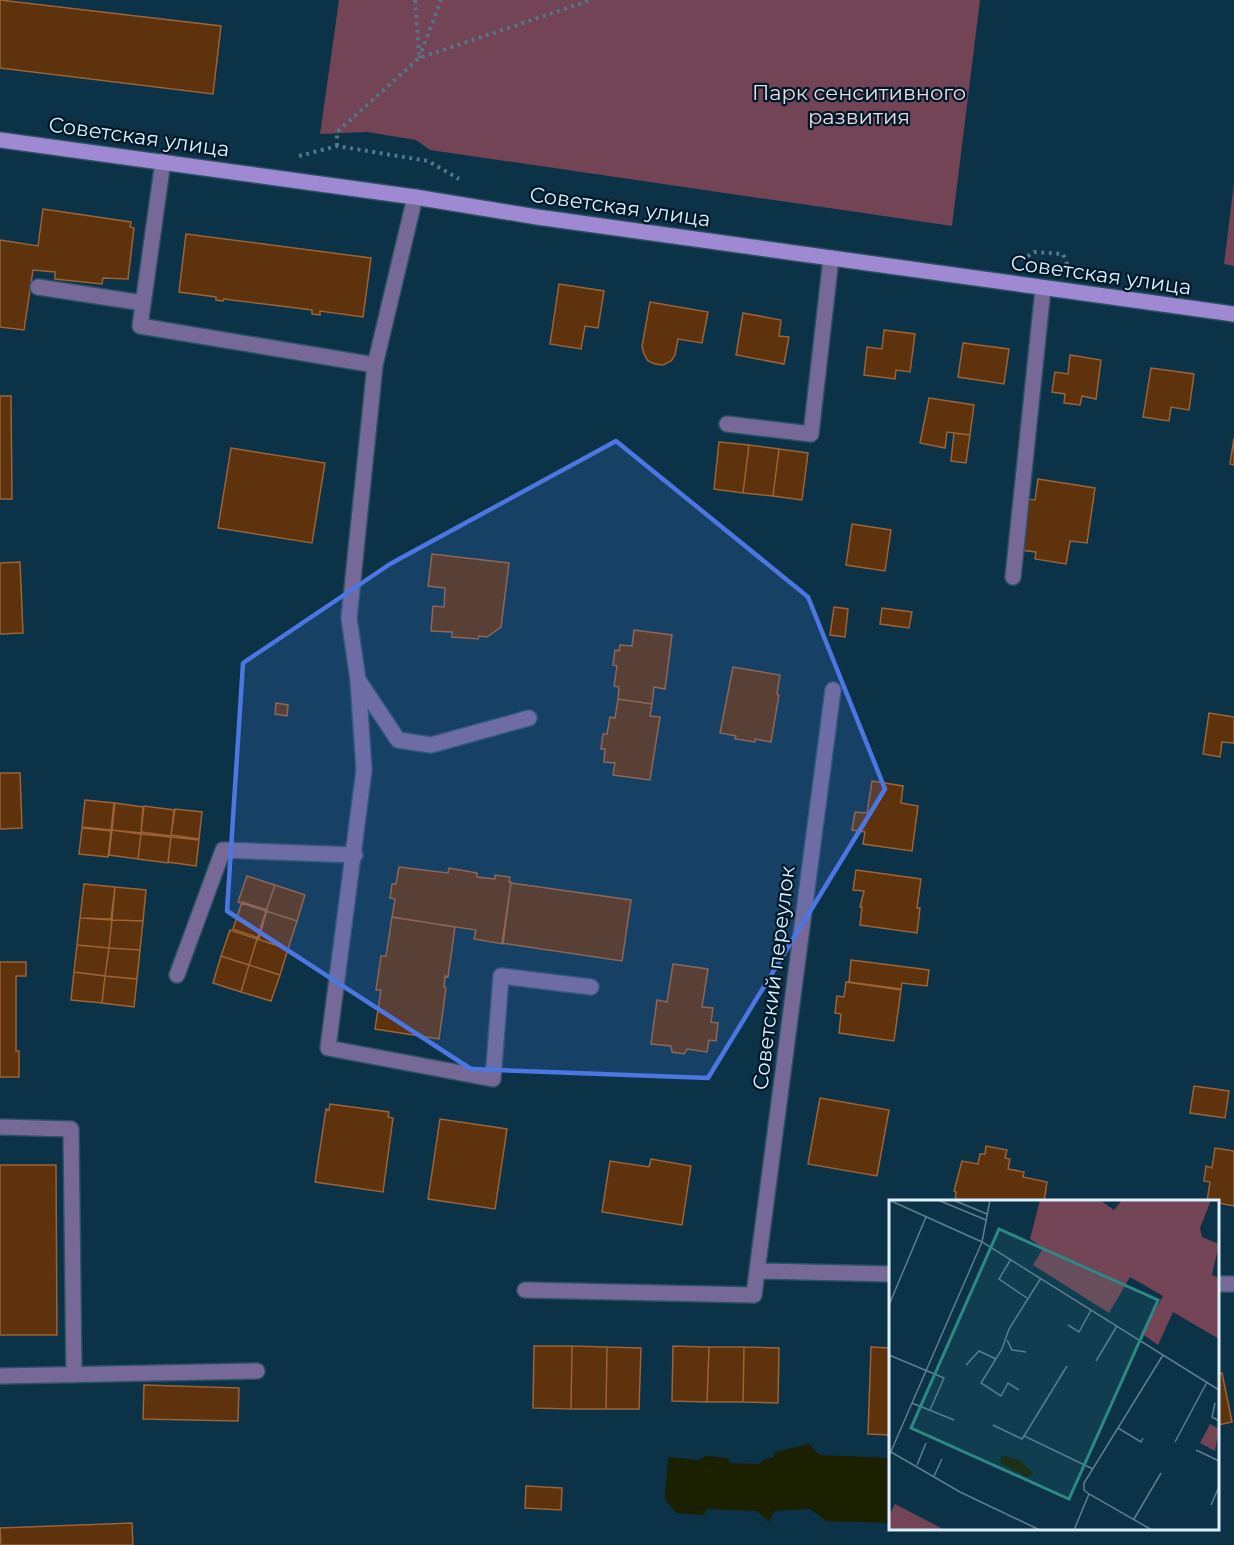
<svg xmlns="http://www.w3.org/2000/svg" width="1234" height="1545" font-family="Montserrat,sans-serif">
<rect width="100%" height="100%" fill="#0b3247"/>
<path fill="#734455" d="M 339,0 L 980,0 L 952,226 L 430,150 L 416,140 L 367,132 L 320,134 Z
M 1234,183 L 1234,266 L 1224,264 Z"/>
<path fill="#1b2000" d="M 809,1444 L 820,1455 L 890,1458 L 890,1523 L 826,1521 L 810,1509 L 774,1511 L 769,1522 L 757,1511 L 706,1509 L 704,1515 L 676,1513 L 665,1499 L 668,1457 L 699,1460 L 706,1456 L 728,1458 L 730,1463 L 760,1464 L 763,1460 L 774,1457 L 775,1452 Z"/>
<path fill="#5d320c" stroke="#9c6337" stroke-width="1.5" d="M 0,0 L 221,26 L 213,94 L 0,68 Z
M 43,209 L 131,222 L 130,227 L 134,228 L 128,279 L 103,278 L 102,284 L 55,279 L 55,272 L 33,270 L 24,330 L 0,327 L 0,240 L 38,246 Z
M 186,234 L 371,258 L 363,317 L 320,311 L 320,315 L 312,314 L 312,310 L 224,299 L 223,301 L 216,300 L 216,297 L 179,292 Z
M 559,284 L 604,291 L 598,328 L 585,326 L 581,349 L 550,344 Z
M 650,302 L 708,312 L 702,343 L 678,339 L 675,355 L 671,361 L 663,365 L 655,364 L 648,361 L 644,354 L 642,346 Z
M 743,313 L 781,320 L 779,336 L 789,337 L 784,364 L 736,355 Z
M 884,330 L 915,334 L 910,372 L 896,370 L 895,379 L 864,375 L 867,347 L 882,349 Z
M 963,343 L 1009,349 L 1004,384 L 958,377 Z
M 1070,355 L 1101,360 L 1096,399 L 1082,396 L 1080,405 L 1064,403 L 1065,394 L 1052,392 L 1055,372 L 1068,374 Z
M 1151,368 L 1194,374 L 1189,410 L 1171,407 L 1169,421 L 1143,417 Z
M 0,396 L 11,396 L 12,499 L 0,499 Z
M 929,398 L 974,405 L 970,435 L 947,432 L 945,448 L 920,443 Z
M 954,433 L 970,435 L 966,463 L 951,461 Z
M 1234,438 L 1234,465 L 1230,464 Z
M 719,442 L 749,445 L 743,493 L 714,489 Z
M 749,445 L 779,449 L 773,496 L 743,493 Z
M 231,448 L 325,463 L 312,543 L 218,528 Z
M 779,449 L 808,453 L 802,500 L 773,496 Z
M 1038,479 L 1095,488 L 1087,543 L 1070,541 L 1066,564 L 1035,559 L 1036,552 L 1020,550 L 1028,499 L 1035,500 Z
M 852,524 L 891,530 L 885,571 L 846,565 Z
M 432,554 L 509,563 L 501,627 L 487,637 L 479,636 L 478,639 L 452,637 L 452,632 L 431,631 L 433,606 L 444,607 L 445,588 L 428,586 Z
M 20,562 L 23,633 L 0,634 L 0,563 Z
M 834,607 L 848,609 L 845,637 L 830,635 Z
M 882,608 L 912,612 L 909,628 L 880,624 Z
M 634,630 L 672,635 L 665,689 L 654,687 L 652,704 L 618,699 L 619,687 L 614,686 L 617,666 L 613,665 L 615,650 L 619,651 L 620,645 L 632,646 Z
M 733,667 L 780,675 L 777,694 L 779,695 L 771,742 L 755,739 L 755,742 L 735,739 L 736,736 L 720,733 Z
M 618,699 L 652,704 L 650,716 L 660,717 L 650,780 L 613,775 L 615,763 L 604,762 L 605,749 L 601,749 L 603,734 L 607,734 L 610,717 L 615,718 Z
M 276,703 L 288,705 L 287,716 L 275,714 Z
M 1209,713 L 1234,717 L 1234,743 L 1222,742 L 1220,757 L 1203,754 Z
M 0,773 L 20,773 L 22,828 L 0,829 Z
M 872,781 L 903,786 L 901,803 L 918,806 L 912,851 L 863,844 L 865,832 L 852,830 L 855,812 L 867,813 Z
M 85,800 L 114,803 L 111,830 L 82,827 Z
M 115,803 L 143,807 L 141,833 L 112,830 Z
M 144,806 L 174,810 L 171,836 L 141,832 Z
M 175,809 L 202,812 L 199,839 L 171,835 Z
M 82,828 L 111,831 L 108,857 L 79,854 Z
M 112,830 L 141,834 L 138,859 L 109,855 Z
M 141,834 L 171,837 L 168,863 L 138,859 Z
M 171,837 L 199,840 L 196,866 L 168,862 Z
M 399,867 L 448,873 L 449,868 L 477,873 L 477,877 L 495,879 L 495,875 L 510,877 L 509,882 L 511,882 L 503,944 L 474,939 L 476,930 L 392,917 L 395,899 L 390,898 L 392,884 L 396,884 Z
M 856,870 L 921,879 L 917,908 L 920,908 L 917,933 L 860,925 L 862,907 L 860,907 L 864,891 L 853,890 Z
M 247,876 L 275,885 L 266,911 L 238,902 Z
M 511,883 L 631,900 L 622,961 L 502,943 Z
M 84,884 L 115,887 L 111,919 L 80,918 Z
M 275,885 L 305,895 L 297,921 L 266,911 Z
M 115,887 L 146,890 L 143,921 L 112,920 Z
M 242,902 L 267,910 L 259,938 L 233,929 Z
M 266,911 L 297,921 L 288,949 L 257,939 Z
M 392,917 L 455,927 L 448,977 L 445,976 L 444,987 L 446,988 L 439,1039 L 375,1029 L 381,990 L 376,990 L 381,956 L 386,956 Z
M 80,918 L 112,920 L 109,948 L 77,945 Z
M 112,920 L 143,921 L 140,950 L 109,948 Z
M 230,930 L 257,939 L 249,965 L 221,956 Z
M 257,939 L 288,949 L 280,975 L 249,965 Z
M 77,945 L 109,948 L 105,976 L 74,972 Z
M 109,948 L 140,950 L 137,979 L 105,976 Z
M 221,956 L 249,965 L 241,992 L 213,983 Z
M 851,960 L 929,970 L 927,986 L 902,983 L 901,989 L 849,982 Z
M 0,962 L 26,962 L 26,976 L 16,976 L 16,1051 L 19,1051 L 19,1077 L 0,1077 Z
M 673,964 L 708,969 L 702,1007 L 713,1008 L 711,1022 L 718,1023 L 716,1041 L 709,1040 L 707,1052 L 687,1049 L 684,1054 L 672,1052 L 671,1046 L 651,1044 L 657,1000 L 667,1002 Z
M 249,965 L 280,975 L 271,1001 L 241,992 Z
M 74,972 L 105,976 L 102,1003 L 71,1000 Z
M 105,976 L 137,979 L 134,1007 L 102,1003 Z
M 846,982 L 901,990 L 894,1041 L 839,1033 L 841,1014 L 835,1013 L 837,996 L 844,997 Z
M 1194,1086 L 1229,1091 L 1225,1118 L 1190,1113 Z
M 820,1098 L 889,1110 L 877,1176 L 808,1164 Z
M 330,1104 L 389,1112 L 388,1117 L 393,1118 L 383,1192 L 315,1182 L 326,1109 L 329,1110 Z
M 440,1119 L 507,1129 L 495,1209 L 428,1199 Z
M 986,1146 L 1007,1150 L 1005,1158 L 1010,1159 L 1008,1169 L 1024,1172 L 1023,1177 L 1047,1182 L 1044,1202 L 955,1202 L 956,1192 L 954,1191 L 962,1161 L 978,1164 L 980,1154 L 985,1154 Z
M 1215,1148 L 1234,1151 L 1234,1206 L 1218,1203 L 1218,1202 L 1207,1202 L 1210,1182 L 1204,1181 L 1206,1166 L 1212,1168 Z
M 651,1159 L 691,1166 L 682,1225 L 602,1212 L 610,1161 L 649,1167 Z
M 0,1165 L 56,1165 L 57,1335 L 0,1335 Z
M 534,1346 L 572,1346 L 571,1409 L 533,1408 Z
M 572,1346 L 607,1347 L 606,1409 L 571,1409 Z
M 673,1346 L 709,1347 L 707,1402 L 672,1401 Z
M 607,1347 L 641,1348 L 639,1409 L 606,1409 Z
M 709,1347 L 744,1347 L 743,1402 L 707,1402 Z
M 744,1347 L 779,1348 L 778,1403 L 743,1402 Z
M 871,1347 L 890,1348 L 890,1435 L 868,1434 Z
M 1222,1373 L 1232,1422 L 1218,1425 L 1218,1374 Z
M 144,1385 L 239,1388 L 238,1421 L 143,1419 Z
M 526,1486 L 562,1488 L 561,1510 L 525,1508 Z
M 132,1523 L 133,1545 L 1,1545 L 0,1528 Z"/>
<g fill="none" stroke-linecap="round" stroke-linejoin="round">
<g stroke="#2c5064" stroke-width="18">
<path id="lane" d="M 163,161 L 140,326 L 375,365
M 415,197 L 375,365 L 349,618 L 358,680 L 364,770 L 328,1048 L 493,1079 L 501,976 L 591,987
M 38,287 L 143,303
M 727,424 L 811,434 L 831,258
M 1013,577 L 1043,289
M 358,680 L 398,740 L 431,745 L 529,718
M 177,975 L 223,850 L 355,855
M 0,1127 L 71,1129 L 74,1375
M 0,1376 L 257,1371"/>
</g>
<g stroke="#2c5064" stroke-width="18">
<path id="street" d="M 833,690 L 757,1271 L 890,1274
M 1218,1284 L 1234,1284
M 525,1290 L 754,1295 L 757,1271"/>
</g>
<g stroke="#2c5064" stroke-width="18">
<path id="secondary" d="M 0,140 L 415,197 L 537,217 L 1234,314"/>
</g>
<path stroke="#557588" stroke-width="4" stroke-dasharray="3 4.5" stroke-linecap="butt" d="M 415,0 L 419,54
M 419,58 L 441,0
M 337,146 L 337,132 L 419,58 L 591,0
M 299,156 L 337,146 L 428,161 L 459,179
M 1021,259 L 1024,259 L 1034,252 L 1063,254 L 1068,267"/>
<use href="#lane" stroke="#766997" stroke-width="15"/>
<use href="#street" stroke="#766997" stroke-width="15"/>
<use href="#secondary" stroke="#9f89d2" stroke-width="15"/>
</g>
<path fill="#4c76e1" fill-opacity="0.2" stroke="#4c76e1" stroke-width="4.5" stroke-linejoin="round" d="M 616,441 L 808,597 L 885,789 L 708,1078 L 471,1069 L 227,911 L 243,663 L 390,564 Z"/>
<g text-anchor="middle" stroke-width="4.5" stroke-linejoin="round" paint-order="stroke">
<g font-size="21" fill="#f1dbe2" stroke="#001929">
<text x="859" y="100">Парк сенситивного<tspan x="859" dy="24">развития</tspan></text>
</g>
<g font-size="21" fill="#dbeffd" stroke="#001929">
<text transform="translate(139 137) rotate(8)" y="7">Советская улица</text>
<text transform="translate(620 207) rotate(8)" y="7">Советская улица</text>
<text transform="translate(1101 275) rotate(8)" y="7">Советская улица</text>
<text transform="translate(774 978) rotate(-83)" y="7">Советский переулок</text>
</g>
</g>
<g transform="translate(889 1200)">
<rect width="330" height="330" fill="#0b3247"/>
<path d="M 151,0 L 211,0 L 225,10 L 233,0 L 322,0 L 311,28 L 313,37 L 330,44 L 323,75 L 330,78 L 330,139 L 284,112 L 269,145 L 252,133 L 274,96 L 241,77 L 220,113 L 144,65 L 154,48 L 141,39 ZM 321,224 L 330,229 L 326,251 L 311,243 ZM 6,304 L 56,330 L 0,330 L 0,315 Z" fill="#734455"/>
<path d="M 113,255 L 132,261 L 145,274 L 139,277 L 111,263 Z" fill="#1b2000"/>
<path fill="none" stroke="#5e7e90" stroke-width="1.5" d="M 0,0 L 93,42 L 0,256M 49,0 L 97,20M 64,0 L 98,14M 101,0 L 93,42 L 330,190M 122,59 L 110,79 L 138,98M 0,105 L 37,17M 179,125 L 190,132 L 202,110M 118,140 L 123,150 L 137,152M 0,155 L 55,178 L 41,210M 207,161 L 228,126M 77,165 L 90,151 L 107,159M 178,166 L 135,236 L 204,269M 130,190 L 119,183 L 112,196 L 92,183 L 113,149 L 120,129 L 152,78M 23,203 L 65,220M 326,203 L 323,217 L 330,221M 104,225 L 133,239 L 135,236M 229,228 L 252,242 L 254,238M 286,242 L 318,182M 307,250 L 330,261M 2,252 L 71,292 L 151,330M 28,265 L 37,243M 45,276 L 53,259M 322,305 L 330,287M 245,319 L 272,273M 185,330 L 200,294M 263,330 L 200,294 L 195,290 L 195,283 L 274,155"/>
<path fill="#2e8883" fill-opacity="0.15" stroke="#2e8883" stroke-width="3" d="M 110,29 L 269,100 L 180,299 L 22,228 Z"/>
<rect width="330" height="330" fill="none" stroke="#dbeffd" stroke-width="3"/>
</g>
</svg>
